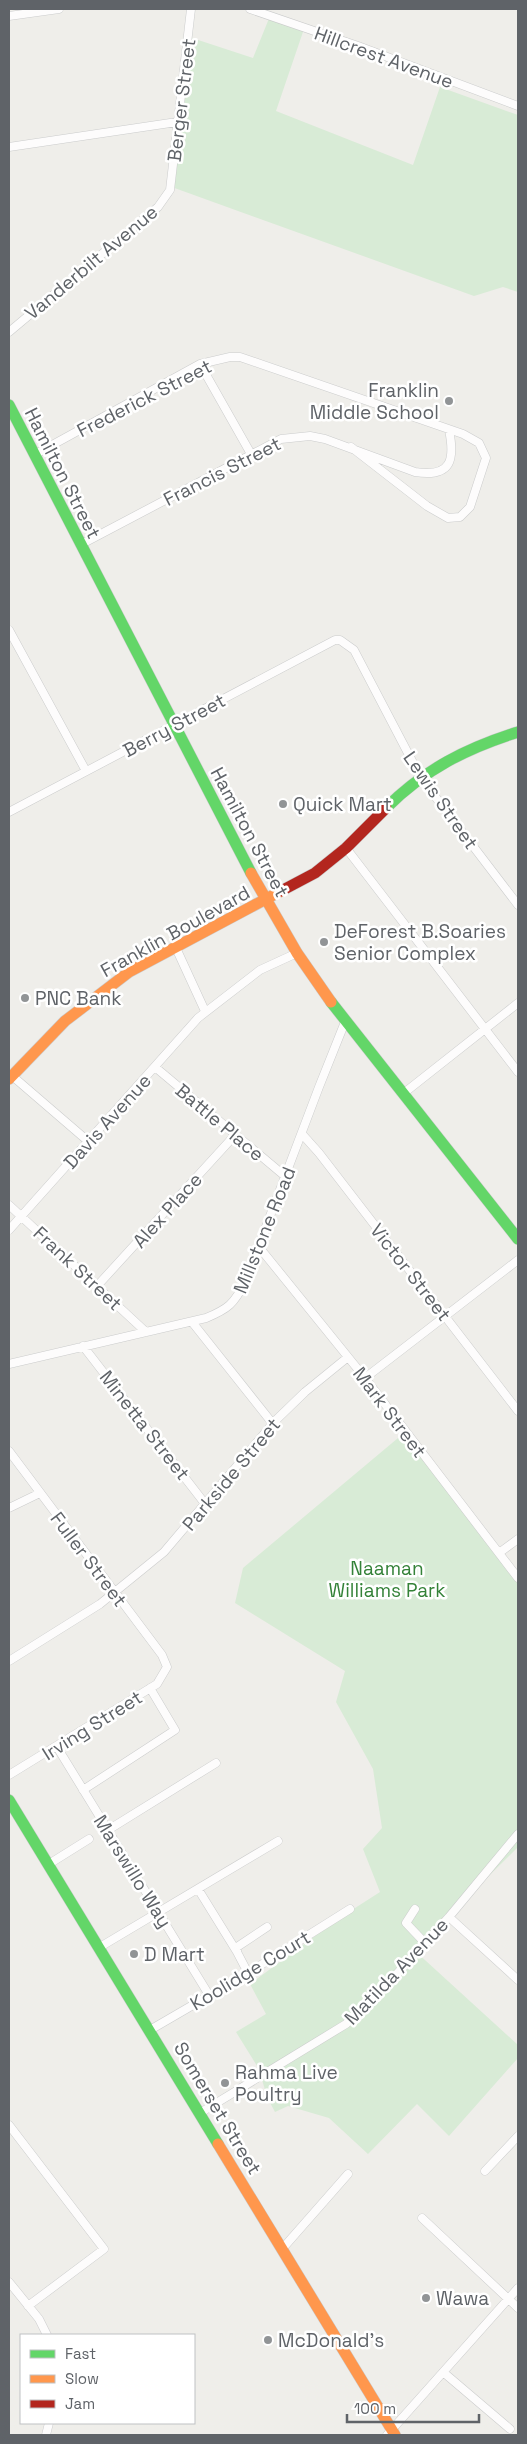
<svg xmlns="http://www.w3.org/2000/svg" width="527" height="2444" font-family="'Space Grotesk',sans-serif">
<rect width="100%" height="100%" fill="#efeeea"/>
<path fill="#d8ebd6" d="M 270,16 L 304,29 L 276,111 L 413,165 L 440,87 L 518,115 L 518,292 L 503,287 L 474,296 L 169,186 L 186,36 L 253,58 Z
M 404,1433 L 518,1583 L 518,1847 L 414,1950 L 518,2045 L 518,2058 L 449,2136 L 417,2104 L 368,2154 L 329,2118 L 288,2106 L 275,2112 L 267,2097 L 259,2069 L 236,2032 L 266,2014 L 250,1984 L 341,1917 L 380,1892 L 363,1849 L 382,1828 L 373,1769 L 336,1702 L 345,1671 L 235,1603 L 243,1568 Z"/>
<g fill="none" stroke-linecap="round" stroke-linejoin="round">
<g stroke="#cbcccc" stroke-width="9">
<path id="street" d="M 250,9 L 358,46 L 518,106
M 9,16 L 59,9
M 9,147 L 177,122
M 9,332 L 158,207 L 170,190 L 191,9
M 200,364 L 251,454
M 34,455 L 200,364 L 230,357 L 240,357 L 463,434 L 479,443 L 486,458 L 470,507 L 460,517 L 448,518 L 427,506 L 351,447
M 80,545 L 281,439 L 310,436 L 325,439 L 415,472 C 452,478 455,459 449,430
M 9,630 L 86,771
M 9,812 L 335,640 L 340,640 L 354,650 L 421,778 L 518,905
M 346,848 L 518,1072
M 176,948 L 205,1011
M 155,1067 L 286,1177
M 10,1074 L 89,1142
M 404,1093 L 518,1003
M 302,1134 L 319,1153 L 518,1411
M 9,1205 L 146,1332
M 9,1230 L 198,1018 L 260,970 L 297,953
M 259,1247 L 365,1378 L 518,1578
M 98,1285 L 235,1135
M 192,1322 L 273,1424
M 83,1346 L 206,1505
M 9,1364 L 206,1318 C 228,1309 234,1304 245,1282 L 319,1087 L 345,1022
M 365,1378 L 518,1260
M 9,1451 L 162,1655 L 167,1667 L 157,1684 L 9,1775
M 9,1508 L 40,1493
M 499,1553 L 518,1539
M 9,1661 L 100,1604 L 164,1552 L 275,1421 L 305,1392 L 348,1357
M 57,1747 L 209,1995
M 83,1790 L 175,1730 L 150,1688
M 108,1830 L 216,1763
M 49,1864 L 89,1839
M 198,1889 L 237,1952
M 415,1909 L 406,1923 L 425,1943
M 449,1917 L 518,1980
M 100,1947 L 278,1841
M 248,1973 L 237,1952 L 237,1947 L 267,1927
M 150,2030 L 248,1973 L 350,1909
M 200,2113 L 346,2024 L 383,1989 L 449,1917 L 518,1834
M 9,2125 L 104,2249 L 28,2306
M 485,2171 L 518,2136
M 422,2218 L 518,2308
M 283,2248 L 348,2174
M 9,2282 L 39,2319 L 47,2335
M 443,2372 L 510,2429
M 46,2435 L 49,2423
M 387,2435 L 518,2288"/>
</g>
<g stroke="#cacacb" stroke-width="12">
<path id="fast" d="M 9,405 L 251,873
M 386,808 C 425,769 467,748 518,732
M 331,1002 L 518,1239
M 9,1800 L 218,2144"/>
</g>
<g stroke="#cacacb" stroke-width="12">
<path id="slow" d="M 251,873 L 297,953 L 331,1002
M 9,1079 L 65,1021 L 129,972 L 281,891
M 218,2144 L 395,2435"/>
</g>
<g stroke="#cacacb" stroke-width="12">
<path id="jam" d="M 281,891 L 315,873 L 346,848 L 386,808"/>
</g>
<use href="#street" stroke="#fdfcfc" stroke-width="8"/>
<use href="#fast" stroke="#63d668" stroke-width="11"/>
<use href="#slow" stroke="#ff974d" stroke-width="11"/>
<use href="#jam" stroke="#b3261e" stroke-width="11"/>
</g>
<g fill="#919496" stroke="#fff" stroke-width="2">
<circle cx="449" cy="401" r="5"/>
<circle cx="283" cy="804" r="5"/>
<circle cx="324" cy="942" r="5"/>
<circle cx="25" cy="998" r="5"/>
<circle cx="134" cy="1954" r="5"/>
<circle cx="225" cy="2083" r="5"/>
<circle cx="426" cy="2298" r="5"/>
<circle cx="268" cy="2340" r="5"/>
</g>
<g text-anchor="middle" stroke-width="5" stroke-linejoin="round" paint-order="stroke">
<g font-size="19" fill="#5f6368" stroke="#fff">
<text transform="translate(384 57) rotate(20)" y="7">Hillcrest Avenue</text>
<text transform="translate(181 100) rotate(-83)" y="7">Berger Street</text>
<text transform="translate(91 262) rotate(-40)" y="7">Vanderbilt Avenue</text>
<text transform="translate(144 398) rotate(-27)" y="7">Frederick Street</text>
<text transform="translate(222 471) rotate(-27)" y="7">Francis Street</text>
<text transform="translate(63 473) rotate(63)" y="7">Hamilton Street</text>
<text transform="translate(174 725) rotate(-28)" y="7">Berry Street</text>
<text transform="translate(441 800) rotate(55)" y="7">Lewis Street</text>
<text transform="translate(250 832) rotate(62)" y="7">Hamilton Street</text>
<text transform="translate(175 931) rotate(-29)" y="7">Franklin Boulevard</text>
<text transform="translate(107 1121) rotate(-48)" y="7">Davis Avenue</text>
<text transform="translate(220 1122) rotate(40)" y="7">Battle Place</text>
<text transform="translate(167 1210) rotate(-48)" y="7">Alex Place</text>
<text transform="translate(264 1230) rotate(-68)" y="7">Millstone Road</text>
<text transform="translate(78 1268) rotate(43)" y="7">Frank Street</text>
<text transform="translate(411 1272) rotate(52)" y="7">Victor Street</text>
<text transform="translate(390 1412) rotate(53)" y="7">Mark Street</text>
<text transform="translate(145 1425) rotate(52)" y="7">Minetta Street</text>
<text transform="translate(231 1474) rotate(-50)" y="7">Parkside Street</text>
<text transform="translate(89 1559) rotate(53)" y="7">Fuller Street</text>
<text transform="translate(92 1725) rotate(-32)" y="7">Irving Street</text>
<text transform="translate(133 1871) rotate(58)" y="7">Marswillo Way</text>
<text transform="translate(250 1970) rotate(-31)" y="7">Koolidge Court</text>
<text transform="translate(396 1971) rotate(-46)" y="7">Matilda Avenue</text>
<text transform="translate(218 2108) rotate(59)" y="7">Somerset Street</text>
</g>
<g font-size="19" fill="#5f6368" stroke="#fff" text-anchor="start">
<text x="439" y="397" text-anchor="end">Franklin<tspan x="439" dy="22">Middle School</tspan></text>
<text x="293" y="811">Quick Mart</text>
<text x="334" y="938">DeForest B.Soaries<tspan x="334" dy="22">Senior Complex</tspan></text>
<text x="35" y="1005">PNC Bank</text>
<text x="144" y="1961">D Mart</text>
<text x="235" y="2079">Rahma Live<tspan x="235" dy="22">Poultry</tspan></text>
<text x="436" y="2305">Wawa</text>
<text x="278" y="2347">McDonald's</text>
</g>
<g font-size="19" fill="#348238" stroke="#fff">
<text x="387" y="1575">Naaman<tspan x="387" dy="22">Williams Park</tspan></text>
</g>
</g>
<rect width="527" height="2444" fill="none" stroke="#5f6368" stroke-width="20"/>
<rect x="20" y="2334" width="175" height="90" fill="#ffffff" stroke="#bfc1c3"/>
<rect x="30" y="2350" width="25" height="8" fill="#63d668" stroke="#bfc1c3"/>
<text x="65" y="2359" font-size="15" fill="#5f6368">Fast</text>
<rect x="30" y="2375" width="25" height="8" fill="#ff974d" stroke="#bfc1c3"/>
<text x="65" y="2384" font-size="15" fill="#5f6368">Slow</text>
<rect x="30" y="2400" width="25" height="8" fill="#b3261e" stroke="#bfc1c3"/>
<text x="65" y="2409" font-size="15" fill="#5f6368">Jam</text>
<path d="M347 2414v8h132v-8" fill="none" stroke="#5f6368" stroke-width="2.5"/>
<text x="354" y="2414" font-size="15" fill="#5f6368" stroke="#ffffff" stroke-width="4" paint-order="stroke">100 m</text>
</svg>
